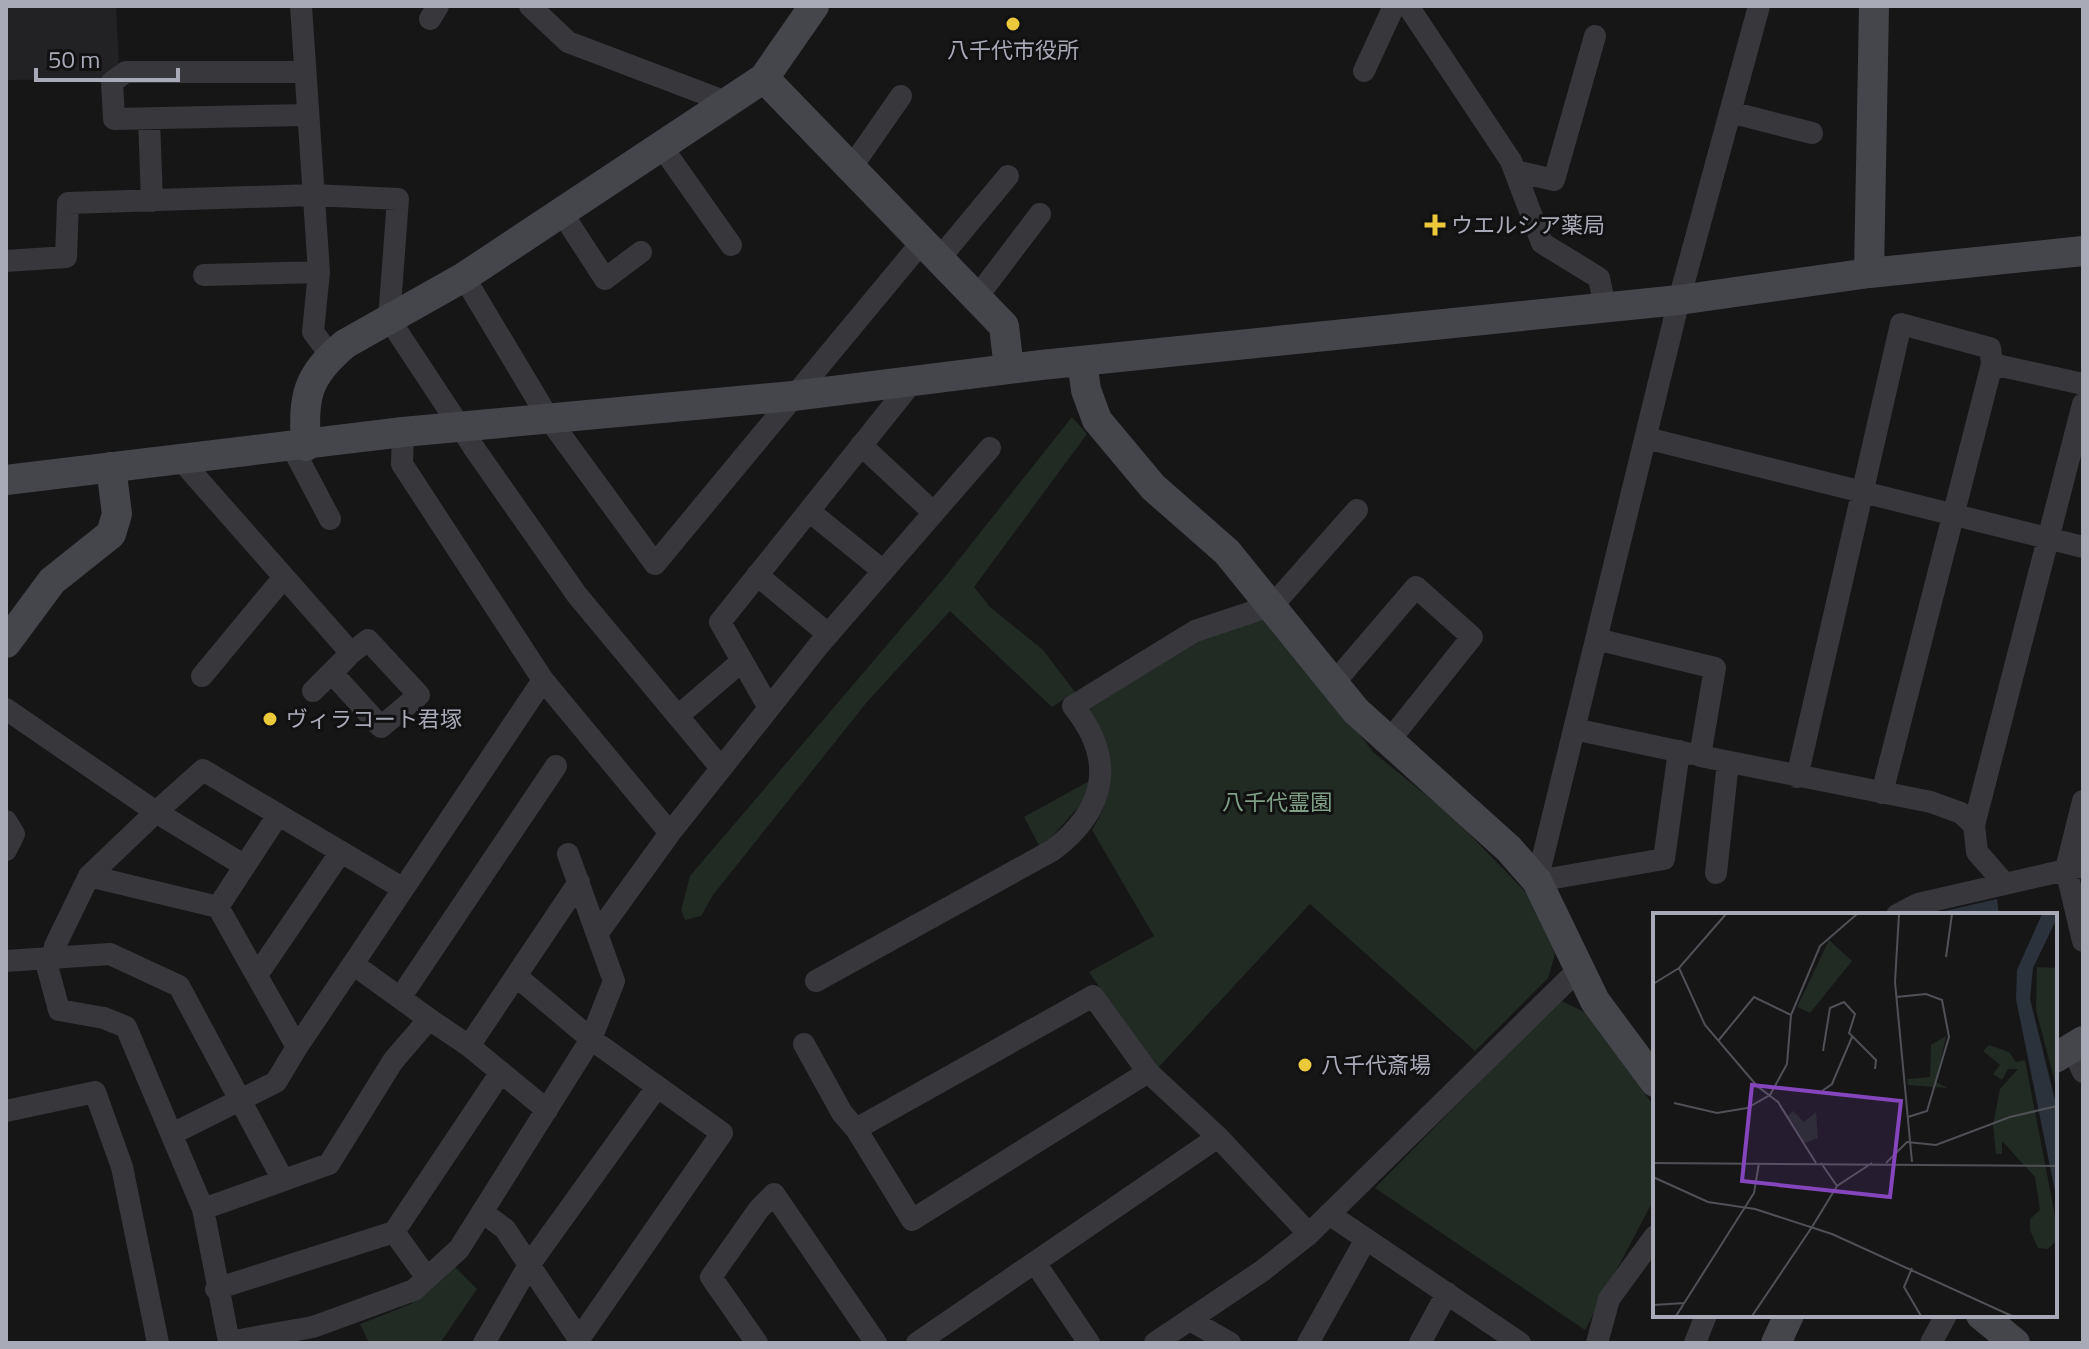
<svg xmlns="http://www.w3.org/2000/svg" width="2089" height="1349" font-family="'Titillium Web','Noto Sans JP',sans-serif">
<rect width="100%" height="100%" fill="#161617"/>
<path fill="#222224" d="M 6,6 L 116,6 L 119,66 L 105,79 L 6,80 Z"/>
<path fill="#222a24" d="M 1072,417 L 1087,434 L 974,587 L 990,607 L 1043,650 L 1075,692 L 1052,707 L 950,611 L 867,702 L 713,895 L 701,916 L 685,920 L 681,910 L 690,876 L 945,577 Z
M 1270,617 L 1373,752 L 1452,816 L 1538,905 L 1555,954 L 1548,978 L 1475,1051 L 1310,904 L 1157,1069 L 1089,972 L 1154,936 L 1092,830 C 1118,788 1118,746 1086,708 L 1202,637 Z
M 1093,779 L 1089,795 L 1041,849 L 1024,817 Z
M 1560,1000 L 1590,1015 L 1655,1108 L 1655,1197 L 1585,1330 L 1375,1188 Z
M 455,1267 L 477,1289 L 440,1343 L 369,1343 L 360,1324 L 411,1304 Z"/>
<path fill="#2c323b" d="M 1997,899 L 1999,915 L 1927,915 Z"/>
<g fill="none" stroke-linecap="round" stroke-linejoin="round">
<path stroke="#37373c" stroke-width="22" d="M 301,6 L 319,272 L 313,332 L 331,356
M 530,6 L 568,42 L 729,103
M 1408,6 L 1511,161 L 1542,243 L 1599,278 L 1605,307
M 430,19 L 438,6
M 1364,71 L 1394,6
M 304,72 L 126,72 L 112,82 L 114,119 L 307,115
M 1730,112 L 1812,133
M 149,119 L 152,201
M 662,147 L 731,245
M 851,168 L 901,96
M 1515,171 L 1554,180 L 1595,36
M 562,213 L 605,279 L 641,252
M 939,259 L 1008,176
M 6,261 L 66,257 L 68,203 L 313,195 L 398,199 L 389,319 L 476,451 L 577,595 L 721,768
M 204,275 L 319,272
M 464,277 L 549,419 L 655,564 L 922,242
M 977,297 L 1040,214
M 403,432 L 402,464 L 543,680 L 670,833 L 819,645 L 990,448
M 1646,438 L 2083,547
M 861,445 L 933,512
M 292,447 L 330,519
M 181,460 L 351,653 L 368,640 L 419,695 L 381,727 L 332,673 L 351,653 L 313,691
M 809,511 L 882,570
M 757,575 L 828,634
M 1596,639 L 1715,668 L 1700,756 L 1931,802 L 1961,813 L 1974,825 L 1977,852 L 2005,884
M 202,676 L 284,577
M 1333,684 L 1416,587 L 1472,637 L 1389,741
M 769,708 L 720,622 L 913,381
M 6,709 L 156,812 L 203,770 L 402,888
M 678,716 L 742,661
M 1574,729 L 1691,754
M 1679,751 L 1664,859 L 1537,881 L 1679,300 L 1759,6
M 1797,777 L 1901,324 L 1990,348 L 1992,364
M 1882,793 L 1992,364 L 2083,384
M 2083,801 L 2066,869 L 2083,941
M 6,821 L 14,834 L 6,850
M 1974,825 L 2083,404
M 1716,873 L 1728,762
M 89,876 L 218,907 L 297,1047 L 353,964
M 218,907 L 278,815
M 1897,915 L 1918,904 L 2083,866
M 597,934 L 670,833
M 45,958 L 59,1010 L 104,1018 L 126,1027 L 203,1209 L 229,1342 L 313,1327 L 414,1290 L 459,1249 L 591,1039 L 614,981 L 568,854
M 53,958 L 55,946 L 89,876 L 156,812 L 245,866
M 6,961 L 110,954 L 179,986 L 283,1180
M 257,975 L 340,853
M 816,981 L 1053,850 C 1107,809 1116,759 1073,706 L 1195,631 L 1273,605 L 1357,510
M 400,998 L 556,766
M 429,1019 L 469,1046 L 547,1110
M 804,1044 L 842,1113 L 856,1129
M 469,1046 L 579,882
M 2072,1047 L 2083,1072
M 1148,1072 L 912,1220 L 856,1129 L 1093,996 L 1148,1072 L 1218,1137 L 1309,1234
M 6,1111 L 95,1092 L 122,1167 L 158,1343
M 172,1134 L 276,1082 L 297,1047
M 203,1209 L 329,1164 L 393,1061 L 429,1019 L 353,964 L 543,680
M 482,1212 L 505,1229 L 579,1339 L 722,1133 L 591,1039 L 516,976
M 1329,1214 L 1520,1343
M 394,1232 L 427,1278
M 1036,1264 L 1089,1343
M 216,1289 L 394,1232 L 501,1072
M 1190,1320 L 1230,1343
M 484,1343 L 529,1265 L 657,1087
M 757,1343 L 711,1277 L 759,1209 L 774,1194 L 876,1343
M 917,1343 L 1218,1137
M 1155,1343 L 1262,1271 L 1309,1234 L 1578,970
M 1308,1343 L 1366,1239
M 1420,1343 L 1447,1293
M 1597,1343 L 1609,1299 L 1655,1236
M 1695,1343 L 1706,1315
M 1931,1343 L 1946,1315"/>
<path stroke="#45464c" stroke-width="30" d="M 764,78 L 1004,326 L 1009,369
M 1869,273 L 1874,6
M 1082,361 L 1086,390 L 1097,420 L 1153,487 L 1227,552 L 1356,711 L 1509,849 L 1537,881 L 1595,1001 L 1655,1082
M 306,446 C 303,396 306,377 345,344 L 464,277 L 764,78 L 814,6
M 6,480 L 403,432 L 793,396 L 1041,365 L 1679,300 L 1869,273 L 2083,251
M 6,643 L 52,581 L 111,534 L 117,514 L 111,467
M 2055,1058 L 2083,1041
M 1981,1315 L 2015,1343
M 1776,1343 L 1789,1315"/>
</g>
<g fill="#ebc93a" stroke="#111112" stroke-width="3">
<circle cx="1013" cy="24" r="8"/>
<path d="M1431 213h8v8h8v8h-8v8h-8v-8h-8v-8h8z"/>
<circle cx="270" cy="719" r="8"/>
<circle cx="1305" cy="1065" r="8"/>
</g>
<g text-anchor="middle" stroke-width="6" stroke-linejoin="round" paint-order="stroke">
<g font-size="22" fill="#a8aab7" stroke="#111112" text-anchor="start">
<text x="1013" y="58" text-anchor="middle">八千代市役所</text>
<text x="1451" y="233">ウエルシア薬局</text>
<text x="286" y="727">ヴィラコート君塚</text>
<text x="1321" y="1073">八千代斎場</text>
</g>
<g font-size="22" fill="#80a187" stroke="#111112">
<text x="1277" y="810">八千代霊園</text>
</g>
</g>
<g transform="translate(1653 913)">
<rect width="404" height="404" fill="#161617"/>
<path d="M 176,27 L 199,48 L 157,100 L 144,94 ZM 384,54 L 404,55 L 404,177 L 383,97 ZM 293,123 L 283,169 L 295,175 L 255,172 L 254,166 L 277,164 L 278,132 ZM 336,132 L 356,139 L 363,149 L 372,147 L 404,313 L 404,327 L 395,336 L 385,335 L 377,317 L 377,306 L 387,297 L 382,264 L 349,228 L 349,241 L 343,241 L 340,212 L 347,176 L 365,156 L 355,156 L 349,167 L 340,161 L 347,152 L 330,138 ZM 140,198 L 151,209 L 163,199 L 165,225 L 152,230 L 135,203 Z" fill="#222a24"/>
<path d="M 389,1 L 404,1 L 404,5 L 380,55 L 377,86 L 404,195 L 404,288 L 363,86 L 364,57 Z" fill="#2c323b"/>
<path fill="none" stroke="#505157" stroke-width="2" d="M 246,1 L 242,69 L 259,249M 293,44 L 299,1M 26,55 L 52,112 L 104,173 L 125,189 L 163,250M 0,71 L 26,55 L 73,1M 243,84 L 273,81 L 289,87 L 296,124 L 274,198 L 255,204M 65,128 L 101,84 L 138,102M 170,138 L 177,95 L 191,89 L 202,101 L 196,120 L 223,147 L 222,156M 169,178 L 179,171 L 199,124M 21,190 L 64,200 L 94,195 L 117,182 L 134,151 L 138,102 L 167,33 L 204,1M 0,250 L 404,253M 168,250 L 184,273M 233,250 L 254,229 L 283,232 L 357,204 L 404,193M 0,264 L 55,289 L 102,296 L 179,321 L 359,403M 159,314 L 184,273 L 219,250M 259,355 L 251,374 L 268,403M 0,392 L 32,390M 23,403 L 101,280 L 106,250M 99,403 L 159,314"/>
<path fill="#8445bd" fill-opacity="0.15" stroke="#8445bd" stroke-width="4" d="M 99,172 L 248,188 L 237,284 L 89,268 Z"/>
<rect width="404" height="404" fill="none" stroke="#a8aab7" stroke-width="4"/>
</g>
<rect width="2089" height="1349" fill="none" stroke="#a8aab7" stroke-width="16"/>
<path d="M36 68v12h142v-12" fill="none" stroke="#a8aab7" stroke-width="4"/>
<text x="48" y="68" font-size="24" fill="#a8aab7" stroke="#111112" stroke-width="6" paint-order="stroke">50 m</text>
</svg>
